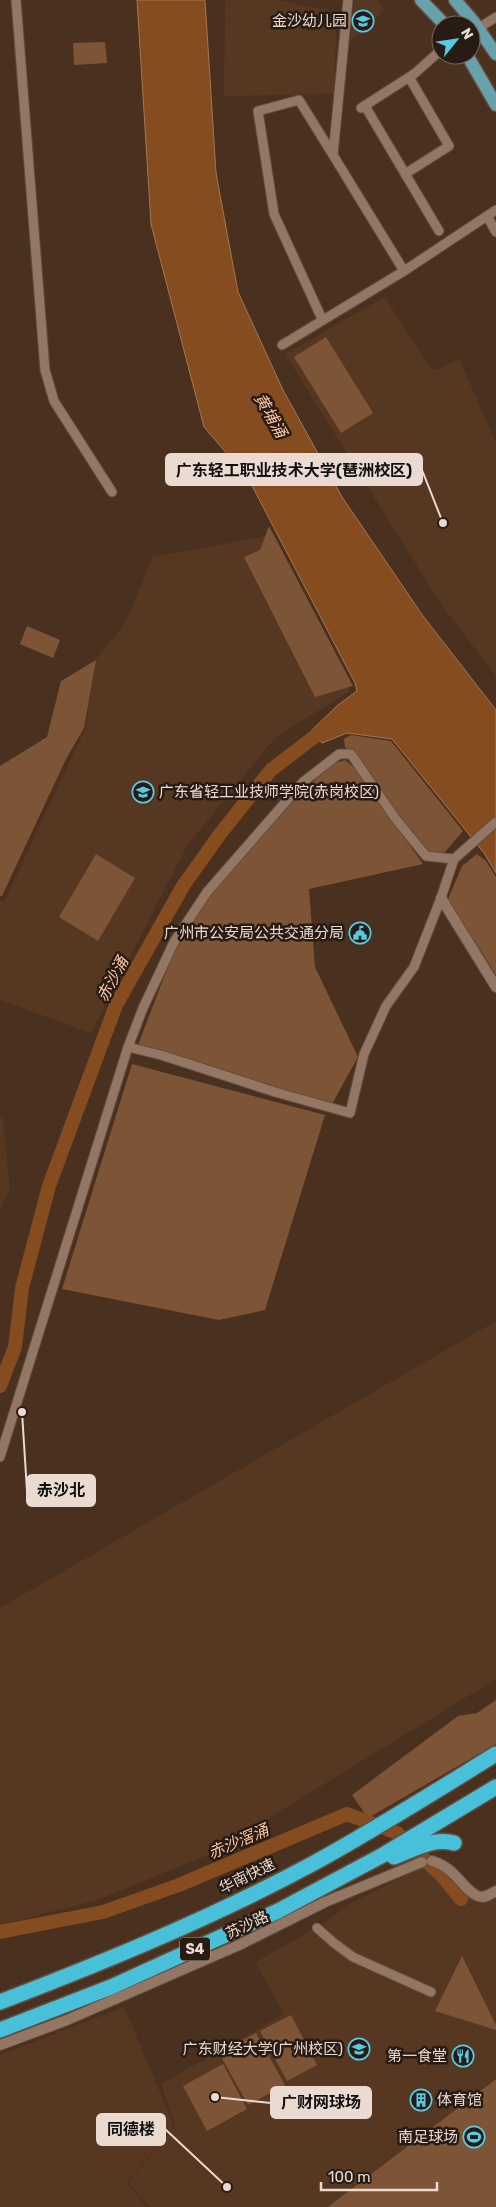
<svg xmlns="http://www.w3.org/2000/svg" width="496" height="2207" font-family="Rubik,'Noto Sans SC',sans-serif">
<rect width="100%" height="100%" fill="#49301f"/>
<path fill="#563721" d="M 225,0 L 276,0 L 337,12 L 334,94 L 224,96 Z
M 354,0 L 379,0 L 384,11 L 350,42 Z
M 385,297 L 430,368 L 437,370 L 459,358 L 496,443 L 496,676 L 440,603 L 285,354 Z
M 267,536 L 350,691 L 275,738 L 187,846 L 91,1033 L 0,1000 L 0,901 L 4,902 L 85,729 L 96,659 L 124,625 L 153,557 Z
M 0,1117 L 3,1118 L 10,1190 L 0,1210 Z
M 496,1321 L 496,1679 L 210,1854 L 97,1900 L 0,1925 L 0,1608 Z
M 426,1865 L 432,1865 L 444,1869 L 470,1897 L 496,1895 L 496,2207 L 149,2207 L 128,2183 L 175,2125 L 161,2084 L 284,2014 L 255,1962 L 321,1925 L 351,1903 Z
M 124,2007 L 174,2125 L 127,2183 L 147,2207 L 0,2207 L 0,2055 Z"/>
<path fill="#7e5437" d="M 105,42 L 107,63 L 74,65 L 73,43 Z
M 326,337 L 373,413 L 341,433 L 294,357 Z
M 269,526 L 353,686 L 315,697 L 244,557 L 260,550 Z
M 27,626 L 60,640 L 53,658 L 20,644 Z
M 96,660 L 84,728 L 66,759 L 2,896 L 0,896 L 0,766 L 47,737 L 61,681 Z
M 351,735 L 391,741 L 463,831 L 445,852 L 428,855 L 397,818 L 355,755 L 345,747 L 344,739 Z
M 345,760 L 356,769 L 423,864 L 309,889 L 315,967 L 358,1057 L 332,1104 L 138,1045 L 175,948 L 208,897 L 300,794 L 332,764 Z
M 96,854 L 135,878 L 98,941 L 59,917 Z
M 477,854 L 486,861 L 496,877 L 496,975 L 448,899 L 462,866 Z
M 132,1064 L 325,1115 L 265,1310 L 219,1320 L 62,1289 Z
M 496,1700 L 496,1744 L 368,1818 L 352,1795 L 458,1716 L 477,1713 Z
M 462,1956 L 496,2025 L 496,2030 L 435,2011 Z
M 291,2015 L 317,2065 L 287,2081 L 260,2031 Z
M 256,2033 L 285,2085 L 248,2105 L 219,2053 Z
M 223,2064 L 247,2109 L 207,2131 L 183,2086 Z
M 496,2079 L 496,2207 L 328,2207 Z"/>
<path fill="#854c1f" stroke="#a47754" d="M 137,0 L 205,0 L 216,173 L 238,292 L 283,390 L 342,497 L 423,616 L 496,710 L 496,873 L 484,853 L 392,739 L 347,733 L 322,743 L 311,731 L 338,705 L 357,691 L 355,683 L 248,478 L 204,427 L 151,224 Z"/>
<g fill="none" stroke-linecap="round" stroke-linejoin="round">
<path stroke="#854c1f" stroke-width="14" d="M 0,1386 L 15,1347 L 22,1288 L 49,1186 L 116,1005 L 183,886 L 220,834 L 271,770 L 331,724
M 0,1932 L 103,1912 L 179,1885 L 347,1814 L 397,1833 L 443,1877 L 461,1899"/>
<g stroke="#634e3f" stroke-width="11">
<path id="minor" d="M 16,0 L 45,370 L 54,401 L 112,492
M 348,0 L 333,155 L 404,271
M 479,28 L 496,17
M 365,106 L 439,231
M 361,108 L 414,74 L 441,50
M 405,174 L 449,146 L 409,77
M 487,216 L 496,232
M 322,319 L 274,214 L 258,111 L 299,100 L 333,155
M 282,345 L 404,271 L 496,210
M 128,1047 L 161,1055 L 275,1092 L 350,1113 L 364,1054 L 386,1006 L 414,967 L 441,898 L 454,859 L 496,822
M 0,1457 L 128,1047 L 143,1008 L 174,942 L 207,892 L 303,782 L 339,754 L 351,754 L 395,818 L 426,856 L 454,859
M 317,1928 L 334,1943 L 353,1957 L 431,1992"/>
</g>
<g stroke="#634e3f" stroke-width="12">
<path id="tertiary" d="M 441,898 L 496,987
M 432,1861 C 457,1868 463,1891 478,1896 C 485,1899 490,1894 496,1891
M 0,2045 L 67,2020 L 239,1945 L 325,1902 L 422,1862"/>
</g>
<g stroke="#634e3f" stroke-width="15">
<path id="primary" d="M 421,0 L 445,25
M 455,0 L 473,21 L 496,54
M 467,55 L 496,105"/>
</g>
<g stroke="#634e3f" stroke-width="18">
<path id="motorway" d="M 394,1857 C 413,1850 433,1837 454,1843
M 0,2002 C 107,1961 214,1917 314,1863 C 376,1829 436,1791 496,1754
M 0,2030 L 111,1987 L 278,1911 L 383,1855 L 496,1787"/>
</g>
<use href="#minor" stroke="#937663" stroke-width="9"/>
<use href="#tertiary" stroke="#937663" stroke-width="10"/>
<use href="#primary" stroke="#67a2aa" stroke-width="12"/>
<use href="#motorway" stroke="#49c0d9" stroke-width="15"/>
</g>
<defs>
<g id="school-ring" transform="scale(1.125)"><circle r="9.5" fill="#271b14" stroke="#57c9e1" stroke-width="1.5"/><path d="M0-5L7-2L0 1L-7-2ZM-4 1L0 2.5L4 1V4Q0 6-4 4Z" fill="#57c9e1"/></g>
<g id="university-ring" transform="scale(1.125)"><circle r="9.5" fill="#271b14" stroke="#57c9e1" stroke-width="1.5"/><path d="M0-5L7-2L0 1L-7-2ZM-4 1L0 2.5L4 1V4Q0 6-4 4Z" fill="#57c9e1"/></g>
<g id="civic-ring" transform="scale(1.125)"><circle r="9.5" fill="#271b14" stroke="#57c9e1" stroke-width="1.5"/><path d="M-.6-6.5H3V-4.5H.6V-3L4-1V1h2V6H-6V1h2V-1L-.6-3ZM-1.2 2.5V6h2.4V2.5Z" fill="#57c9e1"/></g>
<g id="restaurant-ring" transform="scale(1.125)"><circle r="9.5" fill="#271b14" stroke="#57c9e1" stroke-width="1.5"/><path d="M-5-6h1v4h1v-4h1v4h1v-4h1v5L-1.5 .5V6h-2V.5L-5-1ZM5-6V6H3V1.5H1.5Q1.5-4 5-6Z" fill="#57c9e1"/></g>
<g id="building-ring" transform="scale(1.125)"><circle r="9.5" fill="#271b14" stroke="#57c9e1" stroke-width="1.5"/><path d="M-4-6H4V6H1V3H-1V6H-4ZM-2.5-4.3h1.7v1.8h-1.7ZM.8-4.3h1.7v1.8H.8ZM-2.5-1h1.7V.8h-1.7ZM.8-1h1.7V.8H.8Z" fill="#57c9e1"/></g>
<g id="stadium-ring" transform="scale(1.125)"><circle r="9.5" fill="#271b14" stroke="#57c9e1" stroke-width="1.5"/><path d="M0-5a6.5 5 0 1 0 0 10a6.5 5 0 1 0 0-10ZM-3.5-1.8h7v3.6h-7Z" fill="#57c9e1"/></g>
</defs>
<g fill-rule="evenodd">
<use href="#school-ring" x="363" y="21"/>
<use href="#university-ring" x="143" y="792"/>
<use href="#civic-ring" x="360" y="933"/>
<use href="#university-ring" x="359" y="2049"/>
<use href="#restaurant-ring" x="463" y="2056"/>
<use href="#building-ring" x="421" y="2100"/>
<use href="#stadium-ring" x="474" y="2137"/>
</g>
<g text-anchor="middle" stroke-width="5" stroke-linejoin="round" paint-order="stroke">
<rect fill="#271b14" stroke="#b0a198" stroke-width="1" x="180" y="1937.5" width="30" height="23" rx="4"/>
<g font-size="14" font-weight="bold" fill="#ebdad0">
<text x="195" y="1954">S4</text>
</g>
<g font-size="15" fill="#ebdad0" stroke="#271b14" text-anchor="end">
<text x="347" y="26">金沙幼儿园</text>
<text x="159" y="797" text-anchor="start">广东省轻工业技师学院(赤岗校区)</text>
<text x="344" y="938">广州市公安局公共交通分局</text>
<text x="343" y="2054">广东财经大学(广州校区)</text>
<text x="447" y="2061">第一食堂</text>
<text x="437" y="2105" text-anchor="start">体育馆</text>
<text x="458" y="2142">南足球场</text>
</g>
<g font-size="15" fill="#ebdad0" stroke="#271b14">
<text transform="translate(247 1876) rotate(-26)" y="5">华南快速</text>
<text transform="translate(247 1925) rotate(-25)" y="5">苏沙路</text>
</g>
<g font-size="16" font-style="italic" fill="#fcc7a4" stroke="#271b14">
<text transform="translate(271 415) rotate(60)" y="6">黄埔涌</text>
<text transform="translate(112 979) rotate(-62)" y="6">赤沙涌</text>
<text transform="translate(238 1841) rotate(-23)" y="6">赤沙滘涌</text>
</g>
</g>
<path fill="none" stroke="#ebdad0" stroke-width="2" d="M443 523L422 470M22 1412L27 1491M215 2097L271 2103M227 2187L165 2129"/>
<g fill="#ebdad0" stroke="#271b14" stroke-width="2">
<circle cx="443" cy="523" r="5"/>
<circle cx="22" cy="1412" r="5"/>
<circle cx="215" cy="2097" r="5"/>
<circle cx="227" cy="2187" r="5"/>
</g>
<g fill="#ebdad0" stroke="#ebdad0" stroke-width="2">
<rect x="166" y="454" width="256" height="31" rx="5"/>
<rect x="27" y="1475" width="68" height="31" rx="5"/>
<rect x="271" y="2087" width="100" height="31" rx="5"/>
<rect x="97" y="2114" width="68" height="31" rx="5"/>
</g>
<g font-size="16" text-anchor="middle" font-weight="bold" fill="#111">
<text x="294" y="476">广东轻工职业技术大学(琶洲校区)</text>
<text x="61" y="1496">赤沙北</text>
<text x="321" y="2108">广财网球场</text>
<text x="131" y="2135">同德楼</text>
</g>
<g transform="translate(456 40) rotate(60)"><circle r="24" fill="#271b14" stroke="#75675f"/>
<path d="M0-4L9 19L0 12L-9 19Z" fill="#57c9e1"/>
<text y="-8" font-size="14" font-weight="bold" text-anchor="middle" fill="#ebdad0">N</text>
</g>
<path d="M321 2182v8h116v-8" fill="none" stroke="#ebdad0" stroke-width="2.5"/>
<text x="328" y="2182" font-size="15" fill="#ebdad0" stroke="#271b14" stroke-width="4" paint-order="stroke">100 m</text>
</svg>
